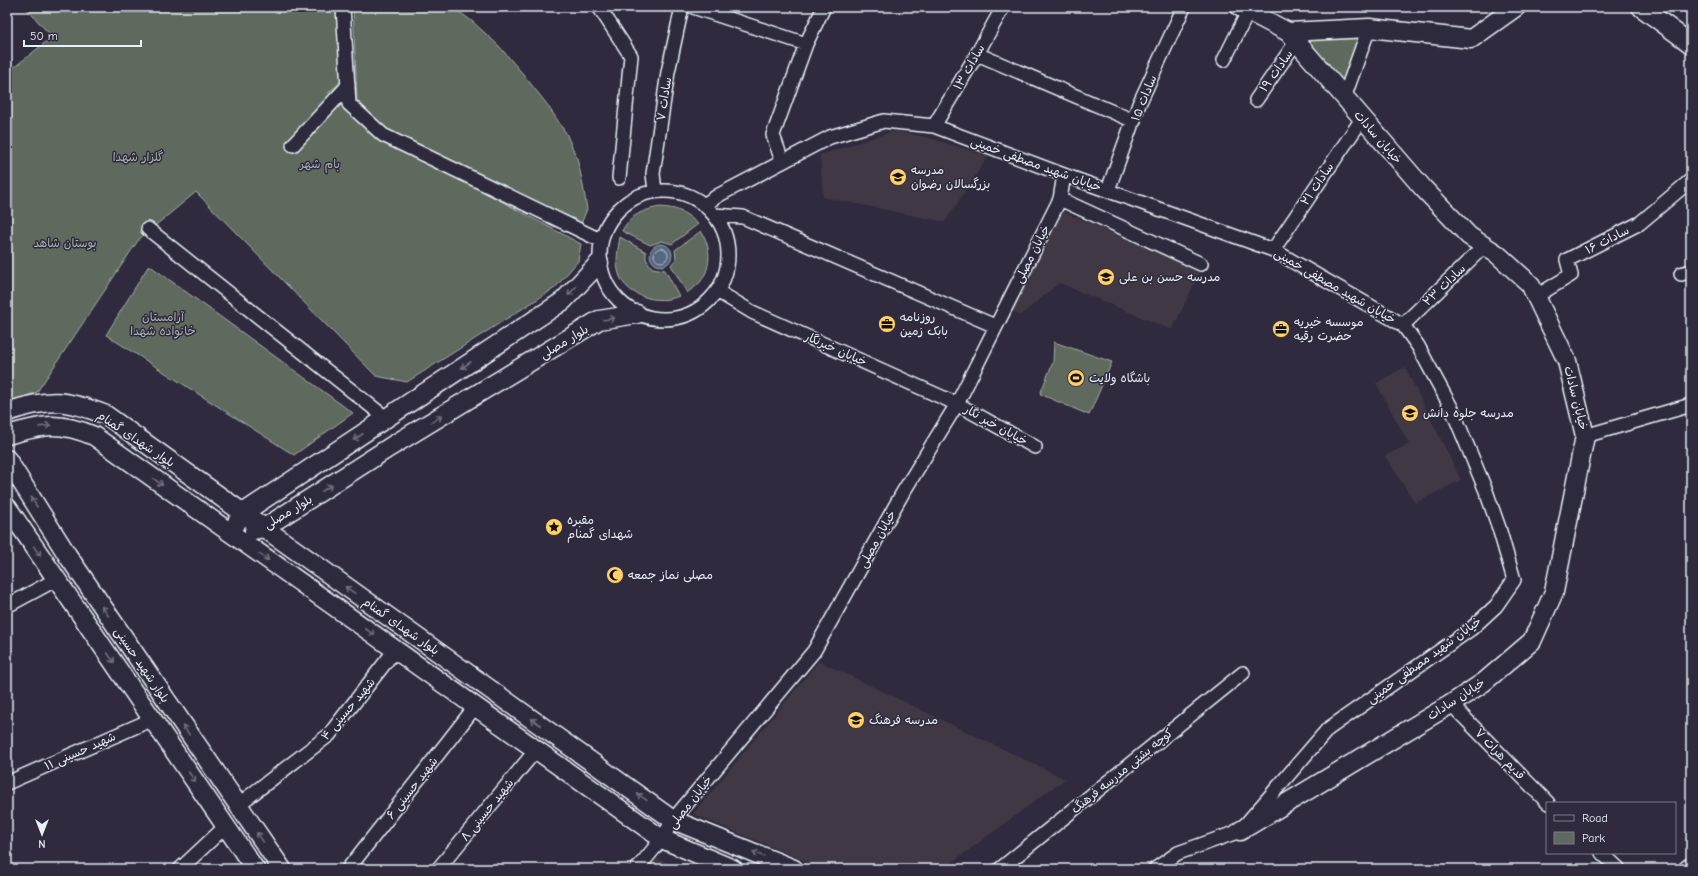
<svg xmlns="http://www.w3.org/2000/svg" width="1698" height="876" font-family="'Comic Neue','Playpen Sans Arabic',sans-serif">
<rect width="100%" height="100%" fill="#2f2a3d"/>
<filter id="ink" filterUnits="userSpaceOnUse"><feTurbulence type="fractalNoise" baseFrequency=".025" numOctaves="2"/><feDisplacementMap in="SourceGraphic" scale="8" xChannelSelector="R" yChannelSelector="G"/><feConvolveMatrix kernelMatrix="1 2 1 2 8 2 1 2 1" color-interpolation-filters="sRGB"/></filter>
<g filter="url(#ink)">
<path fill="#413845" d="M 894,131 L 926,137 L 988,156 L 945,222 L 823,197 L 820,155 Z
M 1059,210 L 1201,270 L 1172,330 L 1059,283 L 1020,316 L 1000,299 Z
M 1405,367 L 1461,480 L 1415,503 L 1385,456 L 1409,444 L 1376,383 Z
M 819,661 L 1065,779 L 943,869 L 824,869 L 693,814 Z
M 654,857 L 684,869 L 645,869 Z"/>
<path fill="#60695d" stroke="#a4adaa" d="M 25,7 L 336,7 L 341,81 L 328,93 L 344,81 L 346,106 L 422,159 L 581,244 L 578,261 L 555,288 L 407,382 L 376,376 L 196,192 L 139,239 L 37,392 L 7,403 L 7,73 L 52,37 Z
M 353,7 L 453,7 L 473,22 L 499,46 L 523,74 L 546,103 L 566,133 L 577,158 L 582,180 L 587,209 L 581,224 L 385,128 L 357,100 Z
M 1363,32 L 1343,87 L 1308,39 Z
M 660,207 C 678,208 685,212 698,224 L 672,244 L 662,241 L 650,245 L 622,231 C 630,215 643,210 660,207 Z
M 701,231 C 711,246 712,266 701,281 C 698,286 691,289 687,293 L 671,265 L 676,259 L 675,250 Z
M 620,237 L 646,252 L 646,259 L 652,268 L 665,270 L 679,296 C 660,305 626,297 619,274 C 615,262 618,249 620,237 Z
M 149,265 L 353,413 L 294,455 L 106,335 Z
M 1054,342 L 1112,362 L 1089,415 L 1040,394 L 1053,362 Z"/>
<path fill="#566781" stroke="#909eb1" d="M650 255a11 11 0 1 1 22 0a11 11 0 1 1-22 0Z"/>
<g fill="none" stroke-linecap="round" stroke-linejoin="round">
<path stroke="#aebac8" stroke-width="1" d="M654 255a7 7 0 1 1 14 0a7 7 0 1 1-14 0Z"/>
<g stroke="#e8f1f8" stroke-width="16">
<path id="street" d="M 343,7 L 349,104 L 383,135 L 600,240
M 599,7 L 631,56 L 619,178
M 693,7 L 806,44
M 977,54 L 1134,121
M 1224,60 L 1248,12
M 1344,98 L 1369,28
M 1256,100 L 1296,42
M 934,126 L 977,54 L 1003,7
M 293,145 L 345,89 L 348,84
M 782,161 L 773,135 L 806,44 L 824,7
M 1108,190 L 1139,104 L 1184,7
M600 255a64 64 0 1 1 128 0a64 64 0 1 1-128 0Z
M 655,191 L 653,174 L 668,72 L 682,7
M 1060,199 L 1201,264
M 704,205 L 719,195 L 830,137 L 884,121 L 934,126 L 1064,175 L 1273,250 L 1403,325 L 1418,346 L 1452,409 L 1486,491 L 1499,528 L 1514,580 L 1496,606 L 1471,629 L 1328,729 L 1240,831 L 1178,853 L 1155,869
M 714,215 L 743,217 L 995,326
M 148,229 L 386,418
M 1273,250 L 1362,119
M 1681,274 L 1691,271
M 717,291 L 752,312 L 957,404 L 1035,447
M 1535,297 L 1571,275 L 1567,260 L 1640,223 L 1691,180
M 1403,325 L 1484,246
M 1585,436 L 1691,405
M 7,606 L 57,579
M 1451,704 L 1548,803
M 7,783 L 153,719
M 238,805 L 329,735 L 395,650
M 1602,853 L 1619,869
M 180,869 L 226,826
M 348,869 L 475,707
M 438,869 L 536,750
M 637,869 L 662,839 L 673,820 L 814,651 L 902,494 L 957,404 L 1060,199 L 1064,175
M 1000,869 L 1243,673"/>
</g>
<g stroke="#e8f1f8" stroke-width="21">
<path id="secondary" d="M 1240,7 L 1288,32 L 1423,188 L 1469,236 L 1497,254 L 1530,284 L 1567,361 L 1585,436 L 1554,592 L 1532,641 L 1484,682 L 1451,704 L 1240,831
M 1641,7 L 1691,44
M 1288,32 L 1369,28 L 1471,39 L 1516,7
M 7,412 C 48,398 65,399 106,415 L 673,820 L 794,869
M 7,435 C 44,425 58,421 94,436 L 662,839 L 733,869
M 7,459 L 68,556 L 282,869
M 7,507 L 255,869
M 237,522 L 243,513 L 563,301 L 599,263
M 254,530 L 264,528 L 390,447 L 599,320 L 637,314
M 1688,869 L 1691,867"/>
</g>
<use href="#street" stroke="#2f2a3d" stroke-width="13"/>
<use href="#secondary" stroke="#2f2a3d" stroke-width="18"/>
</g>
<defs><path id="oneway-shaft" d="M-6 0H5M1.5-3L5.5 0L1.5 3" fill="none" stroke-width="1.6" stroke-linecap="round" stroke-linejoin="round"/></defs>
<g stroke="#70707e">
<use href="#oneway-shaft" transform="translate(572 291) rotate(134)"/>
<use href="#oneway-shaft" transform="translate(609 319) rotate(-10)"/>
<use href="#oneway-shaft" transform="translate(466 365) rotate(147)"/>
<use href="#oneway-shaft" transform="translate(437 419) rotate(-31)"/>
<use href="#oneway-shaft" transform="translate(45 426) rotate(-8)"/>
<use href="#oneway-shaft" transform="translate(358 437) rotate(147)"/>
<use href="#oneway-shaft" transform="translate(158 482) rotate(36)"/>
<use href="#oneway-shaft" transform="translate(327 488) rotate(-33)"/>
<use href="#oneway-shaft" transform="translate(34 502) rotate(-122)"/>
<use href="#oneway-shaft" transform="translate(37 551) rotate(55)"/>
<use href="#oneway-shaft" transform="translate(264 557) rotate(35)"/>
<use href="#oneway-shaft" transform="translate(350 590) rotate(-145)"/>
<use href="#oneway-shaft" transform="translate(105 611) rotate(-124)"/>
<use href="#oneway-shaft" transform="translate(370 632) rotate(35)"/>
<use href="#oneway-shaft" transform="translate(111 658) rotate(56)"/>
<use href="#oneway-shaft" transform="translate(536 722) rotate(-145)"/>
<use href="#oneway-shaft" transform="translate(186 730) rotate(-124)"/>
<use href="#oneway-shaft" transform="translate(192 777) rotate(56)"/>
<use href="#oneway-shaft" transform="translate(642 797) rotate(-145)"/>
<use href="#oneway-shaft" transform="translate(260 837) rotate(-124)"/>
<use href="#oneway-shaft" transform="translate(758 854) rotate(-158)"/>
</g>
</g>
<defs>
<g id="school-disc" transform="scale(0.9)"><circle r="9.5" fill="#ffd166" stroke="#2f2a3d"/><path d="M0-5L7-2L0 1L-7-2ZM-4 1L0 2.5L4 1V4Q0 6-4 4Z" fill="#111"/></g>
<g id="office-disc" transform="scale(0.9)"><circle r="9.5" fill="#ffd166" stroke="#2f2a3d"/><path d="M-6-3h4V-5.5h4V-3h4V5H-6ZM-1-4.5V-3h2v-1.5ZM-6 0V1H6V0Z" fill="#111"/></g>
<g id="stadium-disc" transform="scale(0.9)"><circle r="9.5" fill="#ffd166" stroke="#2f2a3d"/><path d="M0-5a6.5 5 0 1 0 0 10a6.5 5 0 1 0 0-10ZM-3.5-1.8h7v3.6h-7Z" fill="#111"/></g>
<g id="sight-disc" transform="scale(0.9)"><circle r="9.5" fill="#ffd166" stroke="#2f2a3d"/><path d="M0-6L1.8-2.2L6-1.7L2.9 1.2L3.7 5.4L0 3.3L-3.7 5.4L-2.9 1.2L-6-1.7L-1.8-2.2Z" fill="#111"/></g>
<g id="mosque-disc" transform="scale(0.9)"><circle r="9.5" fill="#ffd166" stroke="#2f2a3d"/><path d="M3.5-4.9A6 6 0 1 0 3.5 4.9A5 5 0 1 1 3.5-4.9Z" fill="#111"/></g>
</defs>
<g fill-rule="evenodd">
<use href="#school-disc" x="898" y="177"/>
<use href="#school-disc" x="1106" y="277"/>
<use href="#office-disc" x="887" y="324"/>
<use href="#office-disc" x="1281" y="329"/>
<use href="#stadium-disc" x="1076" y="378"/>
<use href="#school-disc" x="1410" y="413"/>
<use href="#sight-disc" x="554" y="527"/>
<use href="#mosque-disc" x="615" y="575"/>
<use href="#school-disc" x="856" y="720"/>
</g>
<g text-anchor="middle" stroke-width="3" stroke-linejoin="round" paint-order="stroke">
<g font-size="12" fill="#e8f1f8" stroke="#2f2a3d">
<text transform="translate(969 67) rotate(-60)" y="4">سادات ۱۳</text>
<text transform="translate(1276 71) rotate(-55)" y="4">سادات ۱۹</text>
<text transform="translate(1144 98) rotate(-68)" y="4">سادات ۱۵</text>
<text transform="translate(664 99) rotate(-81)" y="4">سادات ۷</text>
<text transform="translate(1378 137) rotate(49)" y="4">خیابان سادات</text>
<text transform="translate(1036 164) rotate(20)" y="4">خیابان شهید مصطفی خمینی</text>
<text transform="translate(1317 184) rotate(-56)" y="4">سادات ۲۱</text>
<text transform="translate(1607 240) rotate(-27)" y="4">سادات ۱۶</text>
<text transform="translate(1032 254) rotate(-63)" y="4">خیابان مصلی</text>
<text transform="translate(1444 285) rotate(-44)" y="4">سادات ۲۳</text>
<text transform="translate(1335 286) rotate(30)" y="4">خیابان شهید مصطفی خمینی</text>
<text transform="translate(564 342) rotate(-31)" y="4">بلوار مصلی</text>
<text transform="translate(836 349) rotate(24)" y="4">خیابان خبرنگار</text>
<text transform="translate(1576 398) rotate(76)" y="4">خیابان سادات</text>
<text transform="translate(996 425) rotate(29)" y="4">خیابان خبر نگار</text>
<text transform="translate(136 439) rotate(34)" y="4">بلوار شهدای گمنام</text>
<text transform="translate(288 512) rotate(-31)" y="4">بلوار مصلی</text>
<text transform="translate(877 539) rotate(-61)" y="4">خیابان مصلی</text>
<text transform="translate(401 626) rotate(35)" y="4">بلوار شهدای گمنام</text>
<text transform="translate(1424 660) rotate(-36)" y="4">خیابان شهید مصطفی خمینی</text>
<text transform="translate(142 665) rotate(56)" y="4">بلوار شهید حسینی</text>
<text transform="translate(1456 699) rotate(-33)" y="4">خیابان سادات</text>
<text transform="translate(348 709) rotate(-50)" y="4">شهید حسینی ۴</text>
<text transform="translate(80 751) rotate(-24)" y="4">شهید حسینی ۱۱</text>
<text transform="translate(1500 754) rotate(46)" y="4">قدیم هرات ۷</text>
<text transform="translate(1122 771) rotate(-39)" y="4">کوچه پشتی مدرسه فرهنگ</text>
<text transform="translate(412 788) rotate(-52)" y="4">شهید حسینی ۶</text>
<text transform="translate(690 802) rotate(-52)" y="4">خیابان مصلی</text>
<text transform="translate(487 810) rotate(-51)" y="4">شهید حسینی ۸</text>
</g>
<g font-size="12" fill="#abb4b2" stroke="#2f2a3d">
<text x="138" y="161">گلزار شهدا</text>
<text x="320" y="168">بام شهر</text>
<text x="65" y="247">بوستان شاهد</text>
<text x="163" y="321">آرامستان<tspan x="163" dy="14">خانواده شهدا</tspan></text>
</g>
<g font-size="12" fill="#e8f1f8" stroke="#2f2a3d" text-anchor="start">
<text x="911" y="174">مدرسه<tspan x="911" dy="14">بزرگسالان رضوان</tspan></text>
<text x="1119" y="281">مدرسه حسن بن علی</text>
<text x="900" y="321">روزنامه<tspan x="900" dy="14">بابک زمین</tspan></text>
<text x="1294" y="326">موسسه خیریه<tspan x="1294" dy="14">حضرت رقیه</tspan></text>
<text x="1089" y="382">باشگاه ولایت</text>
<text x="1423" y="417">مدرسه جلوه دانش</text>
<text x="567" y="524">مقبره<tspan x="567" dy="14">شهدای گمنام</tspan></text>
<text x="628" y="579">مصلی نماز جمعه</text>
<text x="869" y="724">مدرسه فرهنگ</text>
</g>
</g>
<rect width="1698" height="876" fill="none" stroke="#2f2a3d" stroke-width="24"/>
<rect x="12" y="12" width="1674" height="852" fill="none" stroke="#e8f1f8" stroke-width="1.5" filter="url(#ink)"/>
<rect x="1546" y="802" width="130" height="52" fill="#2f2a3d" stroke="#797a88"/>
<rect x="1554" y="815" width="20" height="6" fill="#2f2a3d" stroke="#797a88"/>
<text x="1582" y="822" font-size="12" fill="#e8f1f8">Road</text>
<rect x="1554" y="832" width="20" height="12" fill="#60695d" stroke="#797a88"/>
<text x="1582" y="842" font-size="12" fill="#e8f1f8">Park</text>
<g transform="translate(42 834) rotate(180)" stroke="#2f2a3d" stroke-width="3" paint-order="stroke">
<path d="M0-3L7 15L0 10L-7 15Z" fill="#e8f1f8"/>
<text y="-6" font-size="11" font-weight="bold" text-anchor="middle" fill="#e8f1f8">N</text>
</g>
<path d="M24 40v6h117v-6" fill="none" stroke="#e8f1f8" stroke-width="2"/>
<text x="30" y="40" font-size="12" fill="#e8f1f8" stroke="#2f2a3d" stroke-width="3" paint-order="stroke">50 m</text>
</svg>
